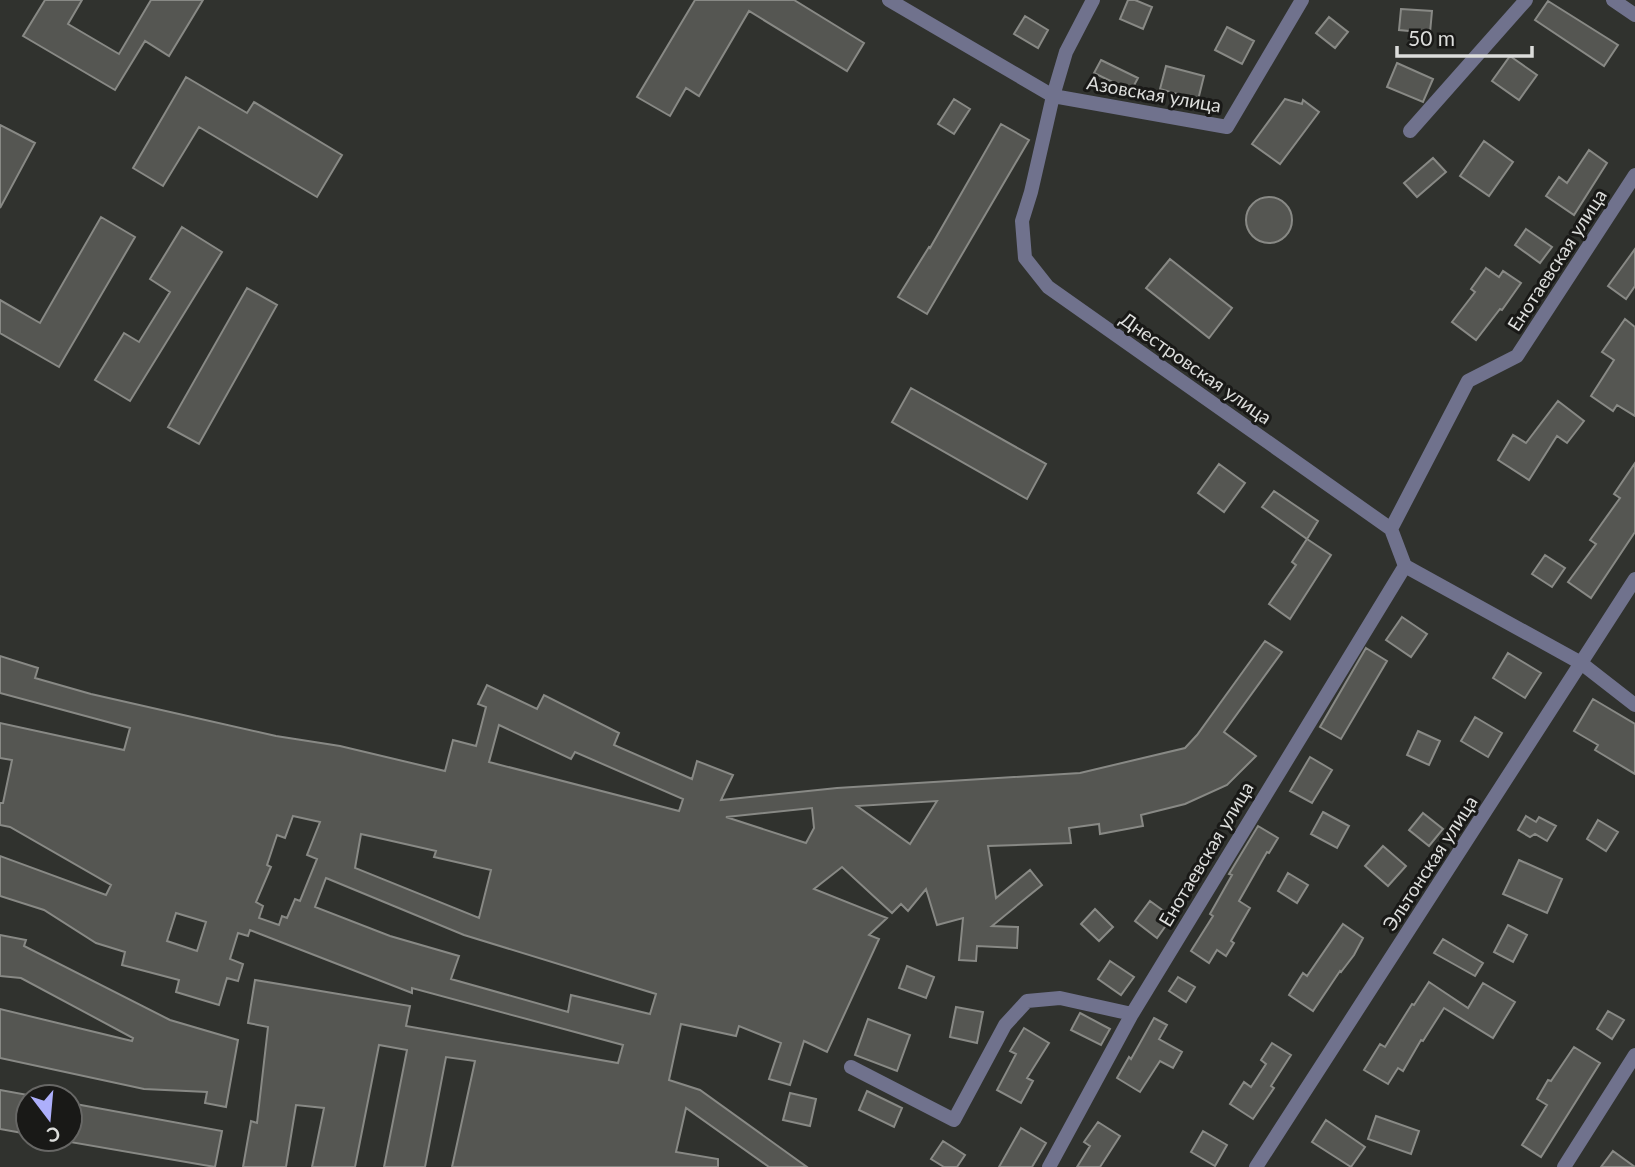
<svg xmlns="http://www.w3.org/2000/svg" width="1635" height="1167" font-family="Lato,sans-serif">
<rect width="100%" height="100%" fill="#30322e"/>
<path fill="#555652" stroke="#888985" stroke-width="2" fill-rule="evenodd" d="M 45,0 L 82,0 L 68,24 L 119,54 L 151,0 L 203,0 L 169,56 L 145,41 L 115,90 L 23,36 Z
M 695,0 L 794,0 L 864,43 L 847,71 L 749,11 L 699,96 L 686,88 L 670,116 L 637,97 Z
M 1128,0 L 1135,0 L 1152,7 L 1143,29 L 1120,19 Z
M 1548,1 L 1618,45 L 1604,66 L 1535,20 Z
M 1401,9 L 1432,11 L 1430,33 L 1399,30 Z
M 1025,16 L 1048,30 L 1038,48 L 1014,34 Z
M 1329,17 L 1348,32 L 1335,48 L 1316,33 Z
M 1227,27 L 1254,41 L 1242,64 L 1215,50 Z
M 1510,56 L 1537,75 L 1519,100 L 1492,81 Z
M 1101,60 L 1138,78 L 1131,91 L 1094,73 Z
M 1397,63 L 1433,79 L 1423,102 L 1387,87 Z
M 1166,66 L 1204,76 L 1198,100 L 1160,89 Z
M 186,77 L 247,113 L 254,102 L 342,155 L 317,197 L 199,127 L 163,186 L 133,168 Z
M 954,99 L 970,109 L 954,134 L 938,124 Z
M 1285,99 L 1302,104 L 1303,100 L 1319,112 L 1280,164 L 1252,144 Z
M 1001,124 L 1029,140 L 927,314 L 898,297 L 929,247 L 930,248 Z
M 0,125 L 35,143 L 0,208 Z
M 1484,141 L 1513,162 L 1489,196 L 1460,176 Z
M 1589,150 L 1607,163 L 1574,215 L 1546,196 L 1559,177 L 1567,183 Z
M 1433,158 L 1446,172 L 1417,197 L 1404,183 Z
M1246 220a23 23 0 1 1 46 0a23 23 0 1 1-46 0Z
M 101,217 L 135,237 L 59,367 L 0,333 L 0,300 L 40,323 Z
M 182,227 L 222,252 L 130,401 L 95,380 L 124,333 L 139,342 L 170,292 L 150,279 Z
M 1526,229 L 1552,247 L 1540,263 L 1515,245 Z
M 1635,249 L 1635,286 L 1626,299 L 1608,286 Z
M 1170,259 L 1232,308 L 1209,338 L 1146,288 Z
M 1486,268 L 1499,277 L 1503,271 L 1521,283 L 1502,310 L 1500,309 L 1476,340 L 1452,322 L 1475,292 L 1471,289 Z
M 247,288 L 277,305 L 199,444 L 168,427 Z
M 1625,319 L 1635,327 L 1635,416 L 1617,405 L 1613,411 L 1591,396 L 1614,360 L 1602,352 Z
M 911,388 L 1046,464 L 1027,499 L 892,422 Z
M 1558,401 L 1584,421 L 1567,443 L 1557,436 L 1529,480 L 1498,460 L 1513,435 L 1526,443 Z
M 1635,463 L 1635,532 L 1591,598 L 1568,582 L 1596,544 L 1590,540 L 1620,498 L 1614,494 Z
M 1219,464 L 1245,483 L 1224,512 L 1198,493 Z
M 1274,491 L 1318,521 L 1307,539 L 1262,507 Z
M 1307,539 L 1331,555 L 1290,619 L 1269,604 L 1296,565 L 1292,562 Z
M 1545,555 L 1565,568 L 1552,587 L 1532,574 Z
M 1402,617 L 1427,634 L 1411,657 L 1386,640 Z
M 1265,641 L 1282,652 L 1224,732 L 1256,756 L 1227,785 L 1185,804 L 1141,815 L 1143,826 L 1100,834 L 1099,824 L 1069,828 L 1071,843 L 988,846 L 996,898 L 1030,870 L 1042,885 L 992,926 L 1018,927 L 1017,948 L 977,946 L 976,961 L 959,960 L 963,918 L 937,925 L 926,889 L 908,911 L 901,904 L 892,913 L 842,867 L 814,889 L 887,918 L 869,935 L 879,939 L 827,1052 L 804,1041 L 790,1085 L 769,1079 L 781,1043 L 739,1026 L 736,1036 L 681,1024 L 669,1080 L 700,1090 L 807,1167 L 769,1167 L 686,1108 L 676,1152 L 718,1159 L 718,1167 L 452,1167 L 475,1061 L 446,1057 L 425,1167 L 384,1167 L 407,1050 L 379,1045 L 355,1167 L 312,1167 L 324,1108 L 296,1105 L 286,1167 L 243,1167 L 251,1121 L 257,1123 L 268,1027 L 248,1023 L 255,980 L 410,1006 L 406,1026 L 618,1063 L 623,1045 L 412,988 L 412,993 L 250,930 L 248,936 L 238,933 L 230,959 L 243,964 L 238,981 L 227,978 L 219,1005 L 176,992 L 179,980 L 122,965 L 125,952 L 96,943 L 44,910 L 0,896 L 0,856 L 106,895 L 111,885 L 10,827 L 0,825 L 0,803 L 3,803 L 12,760 L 0,758 L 0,723 L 124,750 L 130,728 L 0,693 L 0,656 L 38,668 L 35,678 L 91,694 L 276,736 L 340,746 L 445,771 L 453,740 L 476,746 L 486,707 L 478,704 L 487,685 L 537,709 L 544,695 L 619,733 L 614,745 L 692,779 L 697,761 L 733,775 L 721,800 L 837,788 L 1080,773 L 1185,748 L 1197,735 ZM 499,725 L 571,759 L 575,752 L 683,799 L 679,811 L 489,762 ZM 937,801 L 910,844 L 857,806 ZM 812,808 L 814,828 L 806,843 L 726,817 ZM 293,816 L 320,822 L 307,855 L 317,859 L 300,901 L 295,899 L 287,918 L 282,916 L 279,925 L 259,918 L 263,906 L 256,902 L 271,867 L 267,865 L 277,835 L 285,838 ZM 361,834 L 436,851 L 434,857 L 491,870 L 479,918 L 355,868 ZM 326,878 L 464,935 L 656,994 L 650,1014 L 571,995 L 568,1012 L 451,979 L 459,956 L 390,936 L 315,907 ZM 176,913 L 206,922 L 197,951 L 167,941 Z
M 1366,648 L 1387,661 L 1341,739 L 1320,727 Z
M 1508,653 L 1541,673 L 1525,698 L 1493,678 Z
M 1593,699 L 1635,724 L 1635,774 L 1595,750 L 1598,745 L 1574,731 Z
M 1475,717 L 1502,733 L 1488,757 L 1461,741 Z
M 1418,731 L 1440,741 L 1429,765 L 1407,755 Z
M 1310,757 L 1332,770 L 1312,803 L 1290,791 Z
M 1323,812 L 1349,826 L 1337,848 L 1311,834 Z
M 1423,813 L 1443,829 L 1429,846 L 1409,830 Z
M 1526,816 L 1536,822 L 1539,817 L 1556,826 L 1547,841 L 1535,834 L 1530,837 L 1518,830 Z
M 1598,820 L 1618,832 L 1606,851 L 1587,839 Z
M 1258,826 L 1278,838 L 1269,853 L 1267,852 L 1239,901 L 1250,908 L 1231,941 L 1234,943 L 1226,956 L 1217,950 L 1209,963 L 1191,951 L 1213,916 L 1210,914 L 1232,875 L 1229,874 Z
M 1383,846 L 1406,866 L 1388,886 L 1365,866 Z
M 1519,860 L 1562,879 L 1547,913 L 1503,894 Z
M 1288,873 L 1308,885 L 1297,903 L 1278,891 Z
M 1150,901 L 1172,917 L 1157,938 L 1135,921 Z
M 1095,909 L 1113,927 L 1099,941 L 1081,924 Z
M 1343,924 L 1363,938 L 1354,955 L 1341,972 L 1340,971 L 1313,1011 L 1289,995 L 1303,973 L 1307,976 Z
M 1508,925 L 1527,935 L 1513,962 L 1494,952 Z
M 0,935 L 26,940 L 24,946 L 170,1020 L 238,1040 L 226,1107 L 205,1103 L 207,1092 L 144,1089 L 0,1058 L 0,1009 L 132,1041 L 133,1038 L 21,978 L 0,976 Z
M 1443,939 L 1483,963 L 1475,976 L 1434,953 Z
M 1110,961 L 1134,977 L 1121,995 L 1098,979 Z
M 907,966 L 934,977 L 926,998 L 899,988 Z
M 1178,977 L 1195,987 L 1186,1002 L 1169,991 Z
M 1429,982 L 1468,1008 L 1483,983 L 1515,1002 L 1493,1038 L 1444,1008 L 1423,1041 L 1421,1040 L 1403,1071 L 1398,1068 L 1388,1084 L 1364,1070 L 1380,1044 L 1385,1047 L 1412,1004 L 1414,1005 Z
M 956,1007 L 983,1012 L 977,1043 L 950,1037 Z
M 1608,1011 L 1624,1020 L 1612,1039 L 1597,1029 Z
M 1080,1013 L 1110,1029 L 1101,1045 L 1071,1030 Z
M 1154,1018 L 1167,1025 L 1159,1039 L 1182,1052 L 1173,1068 L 1160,1061 L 1140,1092 L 1117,1078 L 1129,1057 L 1131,1059 Z
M 868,1019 L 910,1035 L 897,1071 L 855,1055 Z
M 1024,1028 L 1049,1043 L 1027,1078 L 1033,1081 L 1021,1103 L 997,1090 L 1016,1054 L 1010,1051 Z
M 1272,1043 L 1291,1055 L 1271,1086 L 1274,1088 L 1253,1119 L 1230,1104 L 1244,1082 L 1251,1087 L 1266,1064 L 1261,1060 Z
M 1574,1047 L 1600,1063 L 1541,1157 L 1522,1145 L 1547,1105 L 1537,1099 L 1548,1080 L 1551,1081 Z
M 0,1090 L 28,1095 L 28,1134 L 0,1129 Z
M 867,1091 L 902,1108 L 894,1127 L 859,1110 Z
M 790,1093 L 816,1099 L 810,1126 L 783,1120 Z
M 70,1103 L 222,1131 L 215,1167 L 70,1142 Z
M 1376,1116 L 1419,1131 L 1411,1154 L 1368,1139 Z
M 1326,1120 L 1365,1147 L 1351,1167 L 1312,1142 Z
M 1098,1122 L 1120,1136 L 1100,1167 L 1077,1167 L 1090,1146 L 1084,1142 Z
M 1021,1128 L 1046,1143 L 1032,1167 L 999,1167 Z
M 1203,1131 L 1227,1145 L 1215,1166 L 1191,1152 Z
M 943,1141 L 965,1155 L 957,1167 L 944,1167 L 931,1159 Z
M 1613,1151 L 1635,1167 L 1601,1167 Z"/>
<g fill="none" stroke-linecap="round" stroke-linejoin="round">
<path stroke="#70728d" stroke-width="14" d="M 889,0 L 1053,96 L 1031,192 L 1022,221 L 1025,258 L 1048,287 L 1391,529 L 1405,566 L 1581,663 L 1635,705
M 1093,0 L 1066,52 L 1053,96 L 1227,127 L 1302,0
M 1613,0 L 1635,15
M 1410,131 L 1526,0
M 1391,529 L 1468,381 L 1517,356 L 1635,175
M 851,1067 L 954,1120 L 1005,1025 L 1027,1001 L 1060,998 L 1132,1014
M 1049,1167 L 1132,1014 L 1405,566
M 1256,1167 L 1635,579
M 1564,1167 L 1635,1055"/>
</g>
<g text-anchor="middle" stroke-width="6" stroke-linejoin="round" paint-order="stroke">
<g font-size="19" fill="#dcdddb" stroke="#191917">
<text transform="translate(1154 94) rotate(10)" y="7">Азовская улица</text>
<text transform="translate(1557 260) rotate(-57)" y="7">Енотаевская улица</text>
<text transform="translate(1196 368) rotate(35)" y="7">Днестровская улица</text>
<text transform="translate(1206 854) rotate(-59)" y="7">Енотаевская улица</text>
<text transform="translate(1430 863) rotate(-57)" y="7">Эльтонская улица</text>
</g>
</g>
<g transform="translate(49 1118) rotate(164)"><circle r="33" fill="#191917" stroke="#676765" stroke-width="2"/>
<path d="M0-5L12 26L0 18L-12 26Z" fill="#adaffb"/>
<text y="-10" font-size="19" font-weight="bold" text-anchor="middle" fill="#dcdddb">С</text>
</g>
<path d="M1397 46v10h135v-10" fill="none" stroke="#dcdddb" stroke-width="3.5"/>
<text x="1408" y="46" font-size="21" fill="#dcdddb" stroke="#191917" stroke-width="5" paint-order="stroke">50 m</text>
</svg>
